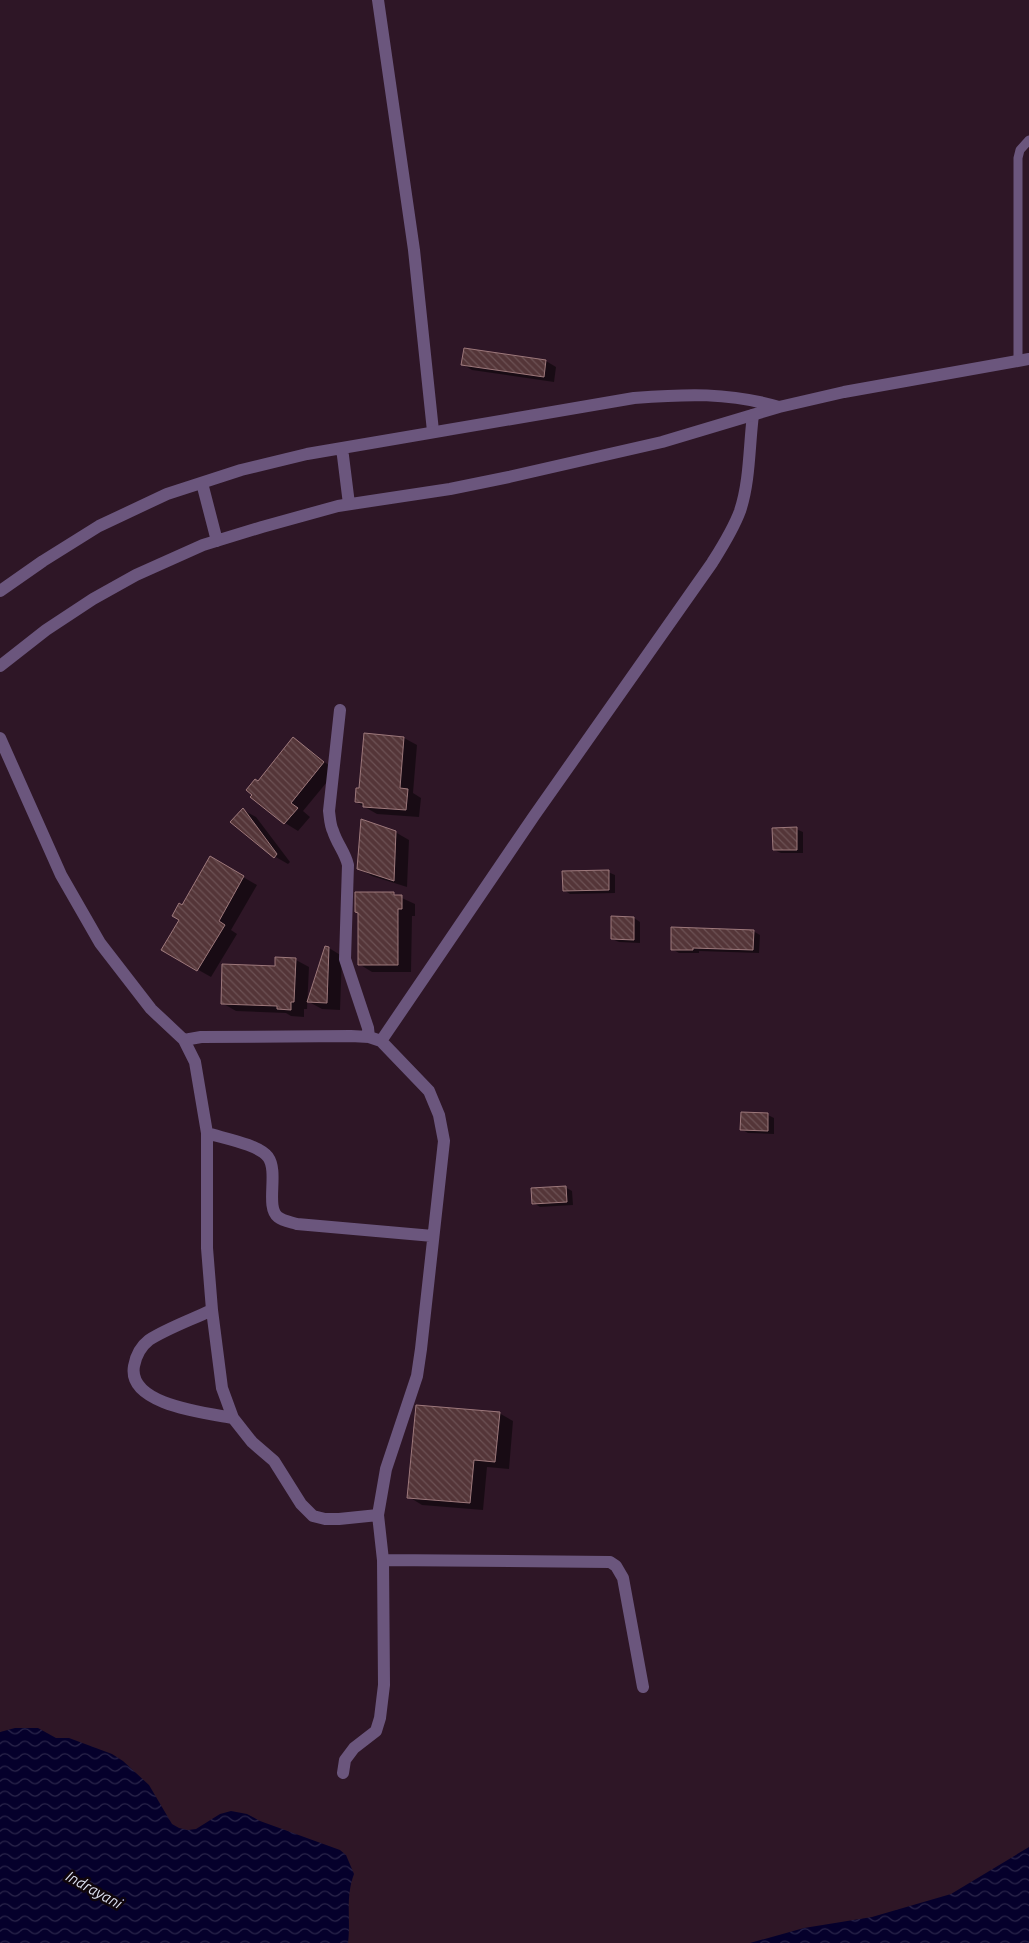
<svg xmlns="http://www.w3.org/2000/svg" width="1029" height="1943" font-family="Ubuntu,sans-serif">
<defs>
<pattern id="water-waves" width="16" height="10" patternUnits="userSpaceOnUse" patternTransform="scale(1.25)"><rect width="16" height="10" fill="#05002b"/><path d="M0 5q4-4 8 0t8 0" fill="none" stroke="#2a254a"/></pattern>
<pattern id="building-back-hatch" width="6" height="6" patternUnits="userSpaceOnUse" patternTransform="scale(1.25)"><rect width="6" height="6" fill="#543538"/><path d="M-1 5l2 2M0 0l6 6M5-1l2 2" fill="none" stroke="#6d5255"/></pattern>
</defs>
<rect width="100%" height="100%" fill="#2e1626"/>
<path fill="url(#water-waves)" d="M 15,1728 L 38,1728 L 56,1738 L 69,1738 L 112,1754 L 123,1761 L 149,1785 L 172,1824 L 179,1828 L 188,1830 L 196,1829 L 220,1814 L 231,1811 L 247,1814 L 260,1821 L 340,1850 L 346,1855 L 354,1874 C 345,1898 351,1919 348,1943 L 0,1943 L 0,1732 Z
M 1029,1847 L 1029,1943 L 750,1943 L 804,1928 L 872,1917 L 951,1894 Z"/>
<path fill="#0007" d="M 465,350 L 546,361 L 556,367 L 554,382 L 472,370 L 462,364 Z
M 404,738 L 417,745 L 413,793 L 421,798 L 419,817 L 377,814 L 356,802 Z
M 293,739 L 306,747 L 336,771 L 303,811 L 310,817 L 298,831 L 285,823 L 252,797 L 258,782 Z
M 243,810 L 256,817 L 290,862 L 288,864 L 274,856 Z
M 796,829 L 803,832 L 803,853 L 781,853 L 774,850 Z
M 395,832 L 409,840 L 407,887 L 372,876 L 358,868 Z
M 210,858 L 257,885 L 231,930 L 237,934 L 211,977 L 163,950 L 181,919 L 182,906 Z
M 608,872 L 615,875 L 615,893 L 570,894 L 564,890 Z
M 393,894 L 415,904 L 415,916 L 412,916 L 411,972 L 372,972 L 359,964 Z
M 634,918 L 640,922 L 640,943 L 619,942 L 612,939 Z
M 753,931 L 760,935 L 759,953 L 699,951 L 699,953 L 679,953 L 672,949 Z
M 329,948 L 342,956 L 340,1010 L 322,1009 L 309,1002 Z
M 296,960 L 309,967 L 307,1009 L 304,1009 L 304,1017 L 291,1016 L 286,1013 L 236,1011 L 222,1003 L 276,967 Z
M 768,1115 L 774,1118 L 774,1134 L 748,1133 L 741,1129 Z
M 565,1187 L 572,1191 L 573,1205 L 540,1207 L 534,1203 Z
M 499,1413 L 513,1421 L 509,1469 L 487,1467 L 483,1510 L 422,1505 L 409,1497 Z"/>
<path fill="url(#building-back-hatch)" stroke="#9d787b" d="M 464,348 L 546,360 L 544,377 L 461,365 Z
M 364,733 L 404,737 L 400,788 L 408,789 L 406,810 L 363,807 L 363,803 L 355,802 L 356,788 L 359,788 Z
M 293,737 L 324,762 L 291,803 L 298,808 L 284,824 L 250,797 L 252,795 L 246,790 L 255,779 L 258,781 Z
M 243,808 L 277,854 L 274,858 L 230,822 Z
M 361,819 L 396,831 L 394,881 L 357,869 Z
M 797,827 L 797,850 L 773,850 L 772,828 Z
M 210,856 L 244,876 L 219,921 L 225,925 L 197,971 L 161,950 L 179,920 L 172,916 L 179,903 L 182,905 Z
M 609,870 L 609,890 L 563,891 L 562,871 Z
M 355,892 L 394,892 L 394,895 L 402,895 L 402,909 L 398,909 L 398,965 L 358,965 L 358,913 L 355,912 Z
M 611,916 L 634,917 L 634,940 L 611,939 Z
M 671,927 L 754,930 L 753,950 L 693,948 L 693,950 L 671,950 Z
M 325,946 L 329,947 L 327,1003 L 307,1002 Z
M 275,957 L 296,958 L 294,1002 L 291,1002 L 291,1010 L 277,1009 L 277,1006 L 221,1004 L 222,964 L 275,966 Z
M 741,1112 L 768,1113 L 768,1131 L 740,1130 Z
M 566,1186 L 567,1202 L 532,1204 L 531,1188 Z
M 416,1405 L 500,1412 L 495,1462 L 474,1460 L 470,1503 L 407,1498 Z"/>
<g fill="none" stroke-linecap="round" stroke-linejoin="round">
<path stroke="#6b567d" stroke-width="9" d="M 1018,361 L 1018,158 L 1020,150 L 1029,140"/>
<path stroke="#6b567d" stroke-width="12" d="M 378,0 L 414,250 L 433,431
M 340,710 L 329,811 C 330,818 330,825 333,831 C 337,844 345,852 348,865 L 345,959 L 368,1028 L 369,1037
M 0,738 L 61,875 L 100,943 L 151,1009 L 184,1040 L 195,1062 L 207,1133 L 207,1248 L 212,1310 L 222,1388 L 233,1418 L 252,1442 L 274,1461 L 301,1504 L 313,1516 L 325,1519 L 339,1519 L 378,1515
M 184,1040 L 201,1037 L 351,1036 L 369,1037 L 381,1041 L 429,1091 L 439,1115 L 444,1141 L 421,1349 L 417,1376 L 386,1469 L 378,1515 L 383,1560 L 384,1685 L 380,1718 L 376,1731 L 354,1748 L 345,1760 L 343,1773
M 381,1041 L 534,816 L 712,563 C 722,547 733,530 740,511 C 750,481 749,446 753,415
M 207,1133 C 222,1138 258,1144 268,1157 C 279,1172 265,1207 278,1217 C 283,1221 291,1222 297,1224 L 433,1236
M 212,1310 C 191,1320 168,1328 149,1340 C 140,1347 136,1355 134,1366 C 127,1405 206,1413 233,1418
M 383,1560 L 610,1562 L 616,1566 L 623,1578 L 643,1687"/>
<path stroke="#6b567d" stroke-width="12" d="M 342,448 L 349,504
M 202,483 L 217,541
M 0,591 L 43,561 L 99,526 L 167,494 L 241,470 L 307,454 L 634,398 C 686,394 728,392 779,407
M 0,666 L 46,630 L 93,599 L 136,575 L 203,545 L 262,527 L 338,506 L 450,489 L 509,477 L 662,442 L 779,407 L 844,392 L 1029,359"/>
</g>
<g text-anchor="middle" stroke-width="5" stroke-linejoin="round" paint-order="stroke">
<g font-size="15" font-style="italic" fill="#dee2f2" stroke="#10060c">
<text transform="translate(94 1890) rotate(29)" y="5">Indrayani</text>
</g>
</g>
</svg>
